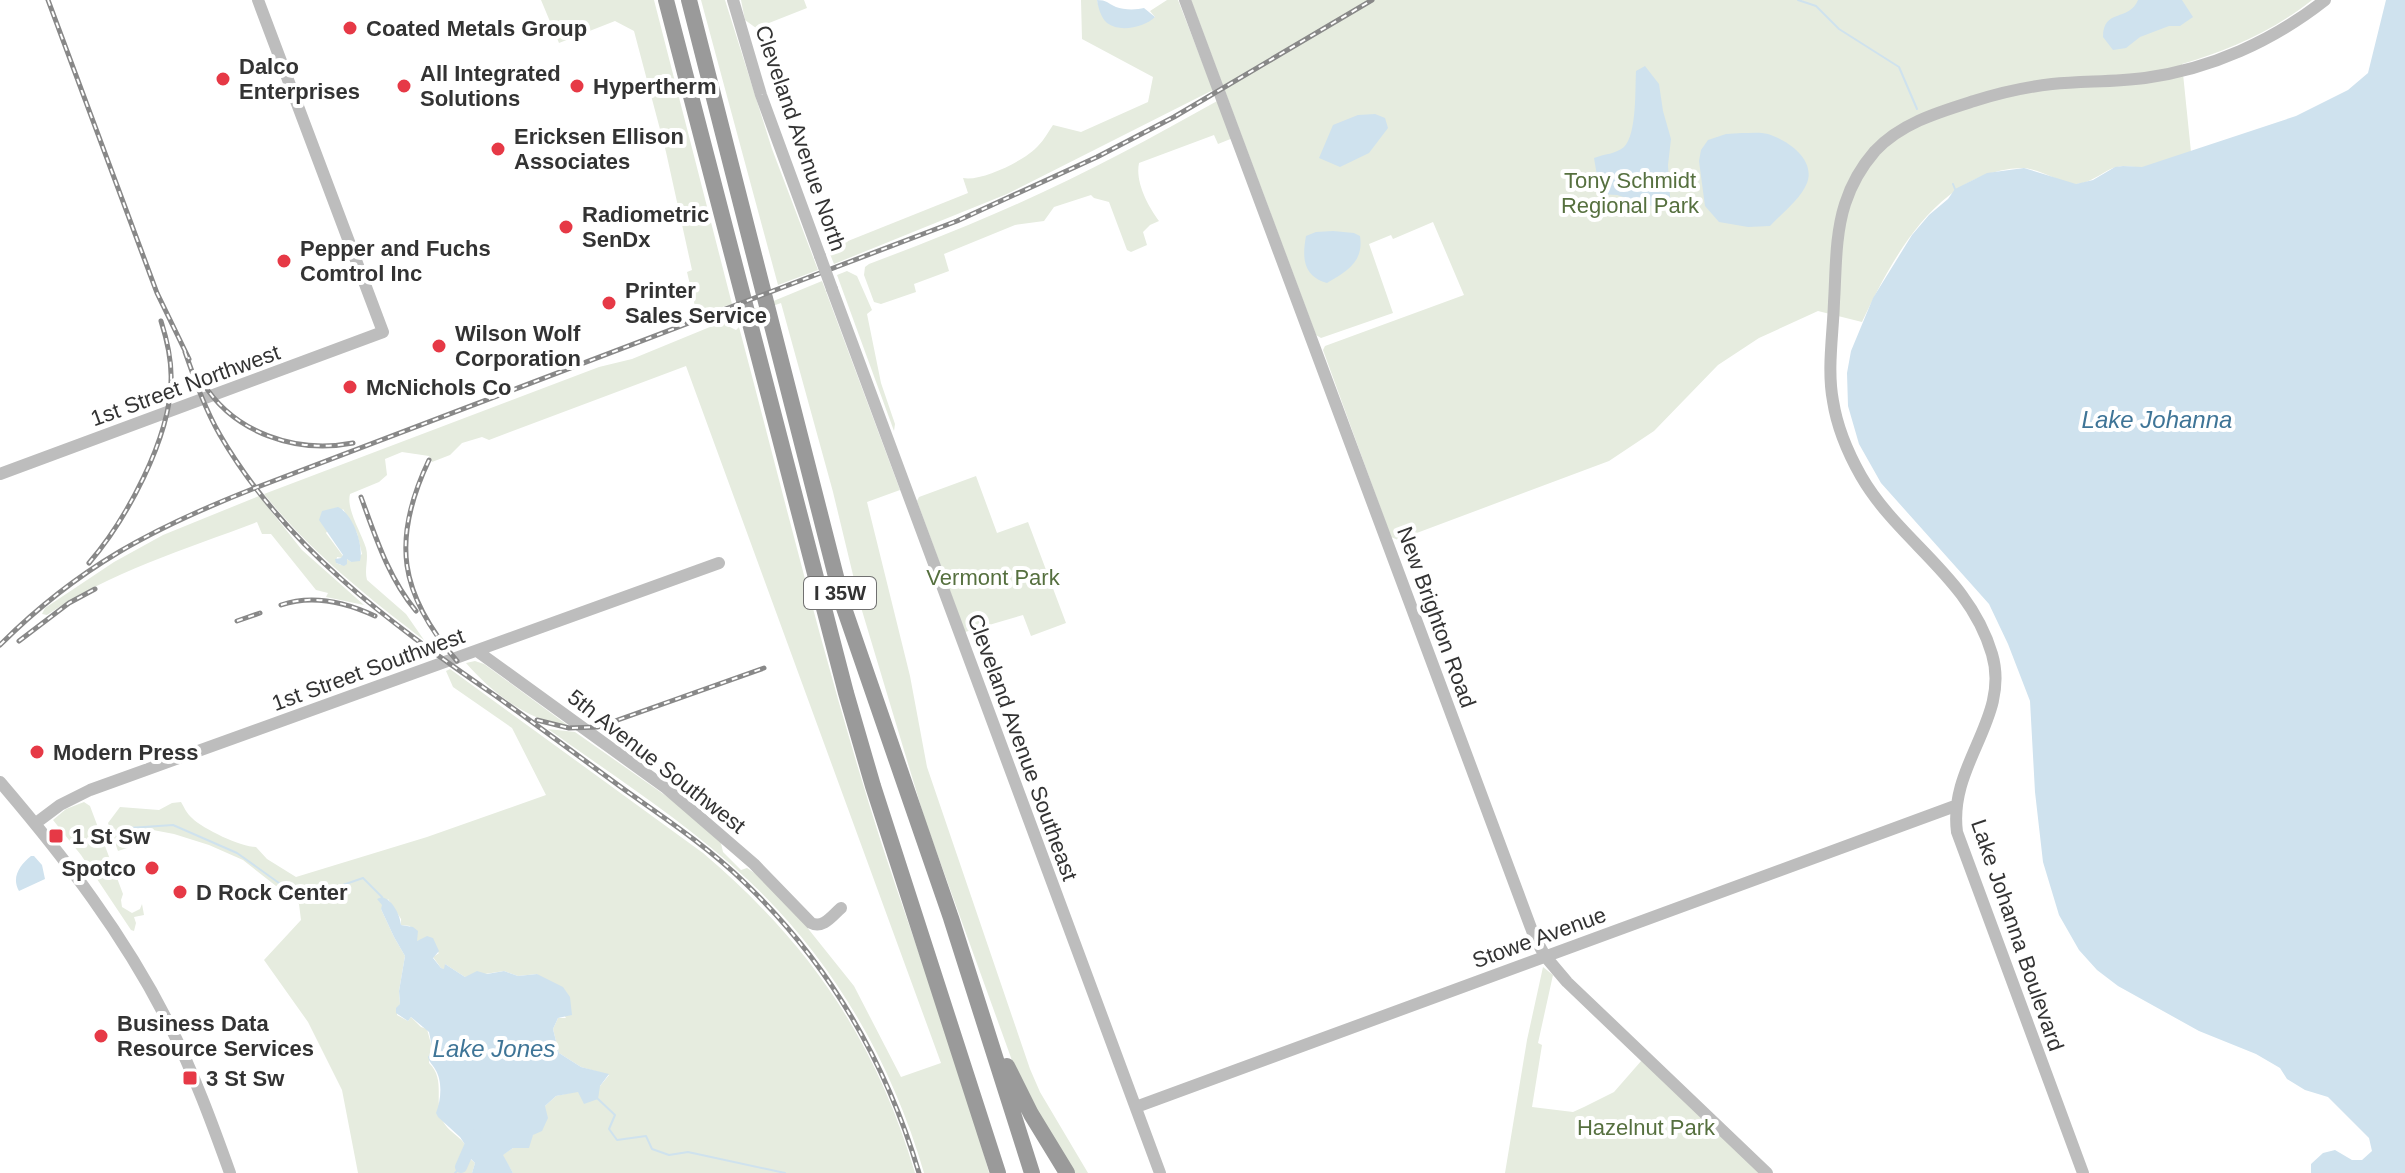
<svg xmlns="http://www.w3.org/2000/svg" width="2405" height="1173" font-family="Arial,sans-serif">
<rect width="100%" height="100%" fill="#fff"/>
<path fill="#e6ecdf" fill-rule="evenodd" d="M 541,0 L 654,0 L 732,304 L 697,315 L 687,272 L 692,270 L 666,152 L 634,31 L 615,21 L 559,43 Z
M 701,0 L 725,0 L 772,149 L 818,270 L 778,285 Z
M 741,0 L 804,0 L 807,8 L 756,28 L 745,20 Z
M 1081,0 L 1097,0 C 1106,37 1126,29 1155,17 L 1150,11 L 1167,0 L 1178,0 L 1213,90 L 1007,194 L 834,264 L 828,249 L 968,193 L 963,178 C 981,182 1026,160 1038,146 C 1044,140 1048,132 1053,125 L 1081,132 L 1148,102 L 1153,77 L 1082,39 Z
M 1191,0 L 2312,0 C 2273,31 2229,50 2182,64 L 2191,152 C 2175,157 2159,164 2144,167 C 2133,168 2124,164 2113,168 C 2101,173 2088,185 2074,184 C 2056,181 2039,168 2021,168 C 1939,171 1893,256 1862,322 L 1818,311 L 1759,338 L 1718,365 L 1654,431 L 1609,461 L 1398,540 L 1391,537 L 1323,350 L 1325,346 L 1464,295 L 1433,222 L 1393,239 L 1391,235 L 1369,244 L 1393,313 L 1321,338 L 1316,335 Z
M 1219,100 L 1233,138 L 1218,144 L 1214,135 L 1139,163 C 1135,182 1148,206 1159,221 L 1150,225 L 1143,232 L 1147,245 L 1131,252 L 1127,250 L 1109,202 L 1094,198 L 1091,195 L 1054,207 L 1044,221 L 1015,225 L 944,254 L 949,271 L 914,284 L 916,292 L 881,304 L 874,302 L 864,275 L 865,267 L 869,264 C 911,248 953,232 994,214 C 1072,181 1146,141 1219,100 Z
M 847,271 L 857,276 L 872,310 L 867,314 L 881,383 L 895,424 L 894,431 L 837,275 Z
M 822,281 L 900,490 L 867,502 L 910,676 L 927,767 L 1030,1069 L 1040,1092 L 1088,1173 L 1072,1173 L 1018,1077 L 925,820 L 860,604 L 833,492 L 781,303 L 736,319 L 726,325 L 736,330 L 739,327 C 785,500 827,674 882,845 C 918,955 960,1062 989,1173 L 924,1173 C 892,1062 832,958 747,879 C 687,823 615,777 548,729 L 575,732 L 669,798 L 720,839 L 723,852 L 741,870 L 747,868 L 759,876 L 790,906 L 854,986 L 901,1077 L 941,1063 L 686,366 L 489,440 L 482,437 L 462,443 L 450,455 L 432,462 L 429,456 L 402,452 L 385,459 L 387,475 L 379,482 L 350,494 C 346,509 361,532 366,548 C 369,559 364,569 367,580 L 406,614 L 424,640 C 366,596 310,551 264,494 L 599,367 L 632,359 ZM 343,509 L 357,533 L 362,554 L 351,562 L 347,559 L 341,565 L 336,563 L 337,557 L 342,558 L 343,556 L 326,533 Z
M 976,476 L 997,533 L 1028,522 L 1066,623 L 1031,636 L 1023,615 L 965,632 L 917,501 L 919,497 Z
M 259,496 L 302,550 L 364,605 L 326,597 L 328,593 L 316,590 L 271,534 L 262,534 L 257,522 C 186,549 110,572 47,615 L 42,614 L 45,608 L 114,562 L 163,535 Z
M 475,661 L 484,664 L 570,727 C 529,721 493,694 466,663 Z
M 450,669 L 703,853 C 809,943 875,1039 915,1173 L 513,1173 L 502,1155 L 533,1135 L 545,1106 L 556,1096 L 600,1086 L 609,1075 L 581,1067 L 559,1053 L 553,1029 L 558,1018 L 566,1018 L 537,974 L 518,976 L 504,971 L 465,977 L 445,964 L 445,970 L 441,968 L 433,957 L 439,953 L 422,940 L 417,941 L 410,926 L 401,925 L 401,919 L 388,899 L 381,909 L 394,937 L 405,956 L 399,991 L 400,1004 L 397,1015 L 408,1021 L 411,1017 L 421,1027 L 427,1029 L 431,1044 L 429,1063 C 447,1080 432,1104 444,1123 C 452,1136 469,1139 469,1158 L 475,1163 L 472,1173 L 358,1173 L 342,1090 L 308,1022 L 264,960 L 301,920 L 299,904 L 243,860 L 209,845 L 174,834 L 153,830 L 145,831 L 127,848 L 118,851 L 108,823 L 120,807 L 159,810 L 172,803 L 181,802 C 184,807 187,814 192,818 C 203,829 241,847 256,847 L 267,859 L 296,877 L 427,837 L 546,795 L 512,728 L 453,687 L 446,671 Z
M 84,802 L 90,806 L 123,894 L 121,900 L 122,907 L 132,913 L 140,909 L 142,904 L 144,915 L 134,917 L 136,923 L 134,931 L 131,930 L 81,855 L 53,820 L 66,809 Z
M 1543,967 L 1553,975 L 1538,1043 L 1542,1045 L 1532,1107 L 1573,1112 L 1584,1107 L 1614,1092 L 1642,1060 L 1760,1173 L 1505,1173 L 1527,1040 Z"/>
<path fill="#cfe2ee" d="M 1097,0 C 1107,0 1107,3 1116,7 C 1123,10 1137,10 1144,8 L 1155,17 C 1145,27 1120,33 1107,23 C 1101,18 1098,7 1097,0 Z
M 2138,0 L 2182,0 L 2193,17 L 2180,26 L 2169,26 L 2140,37 L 2126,48 L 2113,50 L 2103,37 C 2103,8 2129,22 2138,0 Z
M 2386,0 L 2405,0 L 2405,1173 L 2311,1173 L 2311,1164 L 2323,1153 L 2335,1150 L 2352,1160 L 2362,1160 L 2372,1151 L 2369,1138 L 2328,1097 L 2305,1090 L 2287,1079 L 2280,1068 L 2256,1054 L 2199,1031 L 2118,986 L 2097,970 L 2079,950 L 2059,915 L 2043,862 L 2035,792 L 2030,701 L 2008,644 L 1989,604 L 1881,483 L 1859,444 L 1848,406 L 1847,373 L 1851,351 L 1873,298 L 1912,235 L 1929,215 L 1948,199 L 1955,189 L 1987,173 L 2024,168 L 2076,184 L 2093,180 L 2115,167 L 2123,166 L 2142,167 L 2296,116 L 2348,90 L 2368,73 Z
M 1645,66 L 1659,84 L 1663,111 L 1671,139 L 1668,165 L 1671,212 L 1617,195 L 1600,194 L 1594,158 C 1604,154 1616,154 1624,147 C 1637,134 1635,89 1636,71 Z
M 1375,114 L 1385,118 L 1388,128 L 1369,153 L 1340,167 L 1319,158 L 1333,125 L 1358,115 Z
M 1742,133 C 1751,133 1760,132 1768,134 C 1787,140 1816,159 1807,183 C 1800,200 1782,213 1770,226 L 1748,227 L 1719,222 L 1705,206 L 1699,161 L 1701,150 L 1708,140 L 1726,134 Z
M 1333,231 L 1354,233 L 1360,236 C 1364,262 1347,271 1327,283 C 1303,276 1302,258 1306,236 L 1316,232 Z
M 338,507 C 353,514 364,545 360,561 L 351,562 L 347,559 L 347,564 L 344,566 L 336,563 L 335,559 L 341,558 L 343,555 L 319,520 L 322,511 Z
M 31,856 L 34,856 L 42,865 L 45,879 L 19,891 C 11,877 20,865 31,856 Z
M 382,897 C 393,900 400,915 401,925 L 413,927 L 418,931 L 417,941 L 427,936 L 433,938 L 439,951 L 433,958 L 441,968 L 444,969 L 445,964 L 465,977 L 477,971 L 487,974 L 504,971 L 518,976 L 537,974 L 563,987 L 570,997 L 572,1015 L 558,1018 L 553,1029 L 559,1053 L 581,1067 L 609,1074 L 600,1086 L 598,1099 L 584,1104 L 578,1092 L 556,1096 L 545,1106 L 548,1118 L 542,1131 L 533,1135 L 529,1148 L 513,1148 L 503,1155 L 513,1173 L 472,1173 L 475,1163 L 468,1156 L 468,1149 L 460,1137 L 438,1117 L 436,1113 C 441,1101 443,1081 435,1069 C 433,1065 429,1062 428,1057 C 433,1051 431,1041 429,1032 L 411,1017 L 408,1021 L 396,1013 L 396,1008 L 400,1004 L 399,991 L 405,956 L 394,937 L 381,909 L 382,905 L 377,899 Z"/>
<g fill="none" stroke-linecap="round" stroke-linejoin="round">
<path stroke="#cfe2ee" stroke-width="2" d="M 1798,0 L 1816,6 L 1839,29 L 1899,67 L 1917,109
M 1953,184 L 1955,189
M 129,828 L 173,825 L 237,853 L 286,888 L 323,895 L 337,887 L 363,878 L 382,897
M 598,1099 L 615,1115 L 609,1129 L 617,1140 L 646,1136 L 652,1149 L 669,1155 L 688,1152 L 785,1173
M 455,1173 L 461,1167"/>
<path stroke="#cfe2ee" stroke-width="12" d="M 461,1167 L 475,1135"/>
<path stroke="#bdbdbd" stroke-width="12" d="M 733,0 L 761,95 L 820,256
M 1185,0 L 1534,936 L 1545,956 L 1567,982 L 1767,1173
M 832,289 L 1160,1173
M 0,474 L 383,332 L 258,0
M 477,651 L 666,788 L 754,864 L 811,923 C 823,929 832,916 841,908
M 0,782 C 65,858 125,936 170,1026 C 194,1074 212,1123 230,1173
M 36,823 L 60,805 L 90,790 L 719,563
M 1136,1107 L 1955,806
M 2083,1173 L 1957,832 C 1948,764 2011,718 1992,654 C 1969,576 1899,542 1861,476 C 1848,453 1837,427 1833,401 C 1827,369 1833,335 1834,302 C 1836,270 1835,235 1845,204 C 1851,185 1862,166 1875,151 C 1901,123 1939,112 1974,101 C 1999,93 2026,87 2052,84 C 2083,81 2114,82 2145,78 C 2211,69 2273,41 2325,0"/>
<path stroke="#9a9a9a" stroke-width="16" d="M 666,0 L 846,693 L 873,786 L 998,1173
M 689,0 L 844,608 L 951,918 L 1032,1173
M 1007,1066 L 1031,1114 L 1067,1173"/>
<g stroke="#888" stroke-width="5">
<path id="rail" d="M 48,0 L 157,293 L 189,359
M 185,352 C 195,380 205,409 220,435 C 285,547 389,622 493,694 C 537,725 581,758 625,790 C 666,819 708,847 744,882 C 828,962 886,1062 919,1173
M 203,383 C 234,433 296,454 353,443
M 429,460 C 391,540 399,594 457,661
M 361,497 C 376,538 388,577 416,611
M 89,563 C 126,520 170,439 171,381 C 172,360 167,340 161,321
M 281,605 C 313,594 345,602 375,616
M 237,621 L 260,613
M 19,641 L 69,603 L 95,589
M 0,645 C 78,567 153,528 255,488 L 957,221 L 1097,157 L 1174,117 L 1372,0
M 537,720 L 569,728 L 598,727 L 764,668"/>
</g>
<use href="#rail" stroke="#fff" stroke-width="2" stroke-dasharray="6" stroke-linecap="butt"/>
<path stroke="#bdbdbd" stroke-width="12" d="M 820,256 L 832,289"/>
</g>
<g fill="#e63946" stroke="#fff" stroke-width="3">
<circle cx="350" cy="28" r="8"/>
<circle cx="223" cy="79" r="8"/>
<circle cx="404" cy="86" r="8"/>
<circle cx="577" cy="86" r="8"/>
<circle cx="498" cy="149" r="8"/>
<circle cx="566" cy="227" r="8"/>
<circle cx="284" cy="261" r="8"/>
<circle cx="609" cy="303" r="8"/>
<circle cx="439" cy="346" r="8"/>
<circle cx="350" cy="387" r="8"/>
<circle cx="37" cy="752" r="8"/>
<rect x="48" y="828" width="16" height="16" rx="4"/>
<circle cx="152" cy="868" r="8"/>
<circle cx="180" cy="892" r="8"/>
<circle cx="101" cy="1036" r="8"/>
<rect x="182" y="1070" width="16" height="16" rx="4"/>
</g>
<g text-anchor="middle" stroke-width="8" stroke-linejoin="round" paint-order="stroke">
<rect fill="#fff" stroke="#707070" stroke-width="2" x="804" y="577" width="72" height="32" rx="6"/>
<g font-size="20" font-weight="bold" fill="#333">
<text x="840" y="600">I 35W</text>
</g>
<g font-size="22" font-weight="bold" fill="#333" stroke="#fff" text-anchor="start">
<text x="366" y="36">Coated Metals Group</text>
<text x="239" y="74">Dalco<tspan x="239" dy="25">Enterprises</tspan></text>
<text x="420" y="81">All Integrated<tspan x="420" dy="25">Solutions</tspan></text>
<text x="593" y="94">Hypertherm</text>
<text x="514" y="144">Ericksen Ellison<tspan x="514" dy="25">Associates</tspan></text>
<text x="582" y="222">Radiometric<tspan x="582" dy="25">SenDx</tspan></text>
<text x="300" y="256">Pepper and Fuchs<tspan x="300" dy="25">Comtrol Inc</tspan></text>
<text x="625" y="298">Printer<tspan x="625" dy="25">Sales Service</tspan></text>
<text x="455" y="341">Wilson Wolf<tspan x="455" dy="25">Corporation</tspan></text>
<text x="366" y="395">McNichols Co</text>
<text x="53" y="760">Modern Press</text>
<text x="72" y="844">1 St Sw</text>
<text x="136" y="876" text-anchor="end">Spotco</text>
<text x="196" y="900">D Rock Center</text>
<text x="117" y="1031">Business Data<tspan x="117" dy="25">Resource Services</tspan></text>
<text x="206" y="1086">3 St Sw</text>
</g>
<g font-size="22" fill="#333" stroke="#fff">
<text transform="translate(801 138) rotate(71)" y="8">Cleveland Avenue North</text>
<text transform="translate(185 385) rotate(-20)" y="8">1st Street Northwest</text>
<text transform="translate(1437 617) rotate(70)" y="8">New Brighton Road</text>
<text transform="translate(368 669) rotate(-20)" y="8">1st Street Southwest</text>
<text transform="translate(1023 747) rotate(70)" y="8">Cleveland Avenue Southeast</text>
<text transform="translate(657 761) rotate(38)" y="8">5th Avenue Southwest</text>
<text transform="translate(2018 935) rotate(71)" y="8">Lake Johanna Boulevard</text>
<text transform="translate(1539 937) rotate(-20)" y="8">Stowe Avenue</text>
</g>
<g font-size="22" fill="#56703f" stroke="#fff">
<text x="1630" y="188">Tony Schmidt<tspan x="1630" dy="25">Regional Park</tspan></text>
<text x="993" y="585">Vermont Park</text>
<text x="1646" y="1135">Hazelnut Park</text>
</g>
<g font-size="24" font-style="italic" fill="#3f7597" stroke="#fff">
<text x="2157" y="428">Lake Johanna</text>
<text x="494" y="1057">Lake Jones</text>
</g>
</g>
</svg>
